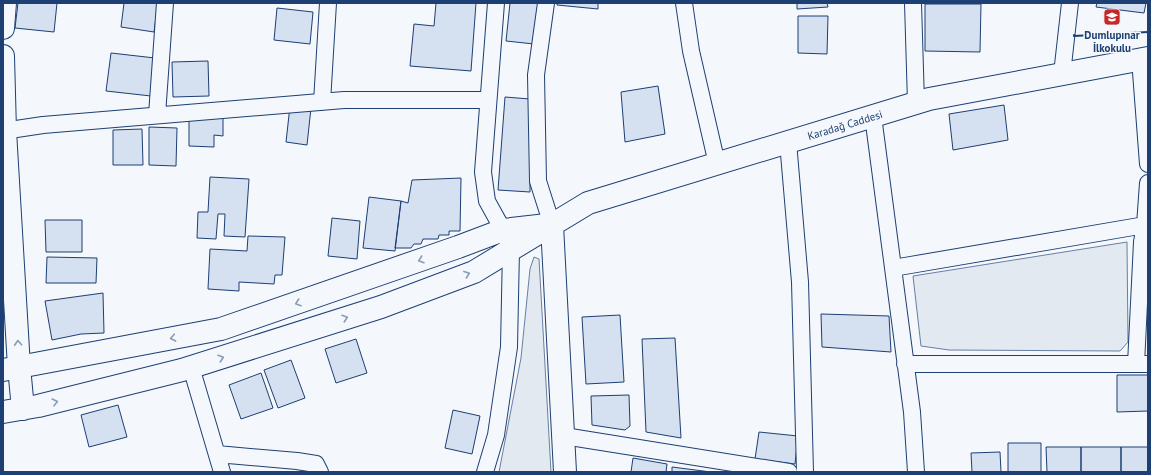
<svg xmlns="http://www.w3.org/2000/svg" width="1151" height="475" font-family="'PT Sans',sans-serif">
<rect width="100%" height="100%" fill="#f4f7fb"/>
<path fill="#e3e9f0" stroke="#687fa3" d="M 1127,242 L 1128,342 L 1120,351 L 949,350 L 921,346 L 913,276 Z
M 534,257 L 539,259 L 551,472 L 499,472 L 521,358 L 530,269 Z"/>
<path fill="#d5e0f0" stroke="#1d3f73" d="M 18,3 L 57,3 L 54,32 L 15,28 Z
M 124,3 L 158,3 L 154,32 L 121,27 Z
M 436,3 L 476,3 L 471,71 L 410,66 L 414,24 L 434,26 Z
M 510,3 L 538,3 L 534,44 L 506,41 Z
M 557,3 L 598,3 L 598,9 L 557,5 Z
M 797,3 L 827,3 L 828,7 L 797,9 Z
M 1097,3 L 1146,3 L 1144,13 L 1096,7 Z
M 925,4 L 981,4 L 980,52 L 925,51 Z
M 277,8 L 313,12 L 310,44 L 274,40 Z
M 798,16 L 828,16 L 827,54 L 798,53 Z
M 111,53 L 155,58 L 151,96 L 106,91 Z
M 208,61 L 209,96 L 173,97 L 172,62 Z
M 658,86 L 665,134 L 625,142 L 621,92 Z
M 505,97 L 530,99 L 530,192 L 498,190 Z
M 1004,105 L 1008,140 L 953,150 L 949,114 Z
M 290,106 L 311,108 L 307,145 L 286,142 Z
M 189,118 L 223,118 L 223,136 L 214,135 L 214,147 L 189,146 Z
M 149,127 L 177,128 L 176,166 L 149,165 Z
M 142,129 L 143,165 L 113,165 L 113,130 Z
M 210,177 L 249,179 L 245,237 L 224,236 L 225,214 L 218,214 L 216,239 L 197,238 L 198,212 L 208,212 Z
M 461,178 L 460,231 L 449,231 L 449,235 L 439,235 L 438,239 L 423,239 L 421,244 L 414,244 L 411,248 L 395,248 L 401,201 L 408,203 L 412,180 Z
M 369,197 L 401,201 L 395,251 L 363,248 Z
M 332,218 L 360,221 L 357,259 L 328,256 Z
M 45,220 L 82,220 L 82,252 L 46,252 Z
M 248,236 L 285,237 L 282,275 L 275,275 L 274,284 L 239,282 L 239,291 L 208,289 L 210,249 L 247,251 Z
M 47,257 L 97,258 L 96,283 L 46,283 Z
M 103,293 L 104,333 L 81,334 L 52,340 L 45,301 Z
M 821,314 L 889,316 L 891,352 L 822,347 Z
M 620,315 L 624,382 L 586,384 L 582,317 Z
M 675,338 L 681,438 L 646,432 L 642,339 Z
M 356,339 L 367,373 L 336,383 L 325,349 Z
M 291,360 L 305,398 L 278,408 L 264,370 Z
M 261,373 L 273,408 L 241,419 L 229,385 Z
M 1117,375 L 1148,375 L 1148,411 L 1117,412 Z
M 629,395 L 630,426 L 625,430 L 592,425 L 591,396 Z
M 118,405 L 127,437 L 89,447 L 81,415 Z
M 453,410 L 480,416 L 472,454 L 445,448 Z
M 759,432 L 798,436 L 795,464 L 755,459 Z
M 1008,443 L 1041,443 L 1041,472 L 1008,472 Z
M 1046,447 L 1081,447 L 1081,472 L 1047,472 Z
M 1081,447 L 1121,447 L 1121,472 L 1081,472 Z
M 1121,447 L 1148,447 L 1148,472 L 1121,472 Z
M 1000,452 L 1001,472 L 972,472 L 971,453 Z
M 633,458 L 667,464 L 666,472 L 631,472 Z
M 672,467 L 711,472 L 672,472 Z"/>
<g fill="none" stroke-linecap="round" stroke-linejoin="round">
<g stroke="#1d3f73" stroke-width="18">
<path id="street" d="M 546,3 L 536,75 L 538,181 L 552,225
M 684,3 L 691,51 L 717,164
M 913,3 L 916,103
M 1140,59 L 1148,164
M 1062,74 L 1070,3
M 322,102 L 328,3
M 157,115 L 165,3
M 873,116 L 912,412 L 916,472
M 3,131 L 43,125 L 344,100 L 488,100
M 788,142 L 800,282 L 805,472
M 893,268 L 1145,225
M 905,364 L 1148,364
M 1136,364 L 1142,242 L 1145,225 L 1148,183
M 191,367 L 222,472
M 564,436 L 789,472
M 217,454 L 297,461 L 316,464 L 320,472
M 485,472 L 496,435 L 509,347 L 511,249 L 503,230 L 487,201 L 483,172 L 496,3"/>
</g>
<g stroke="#1d3f73" stroke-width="24">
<path id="secondary" d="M 3,28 L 5,3
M 3,56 L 5,131 L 19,367 L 23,409
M 552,225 L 565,472
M 3,370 L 221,329 L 458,247 L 503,230 L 547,225
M 3,412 L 38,406 L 182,370 L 381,307 L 474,272 L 588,203 L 929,99 L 1148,58"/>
</g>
<use href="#street" stroke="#f4f7fb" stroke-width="16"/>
<use href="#secondary" stroke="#f4f7fb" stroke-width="22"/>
<path stroke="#1d3f73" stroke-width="2" d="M 1074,35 L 1074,36 L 1148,32"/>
</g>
<defs><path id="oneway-chevron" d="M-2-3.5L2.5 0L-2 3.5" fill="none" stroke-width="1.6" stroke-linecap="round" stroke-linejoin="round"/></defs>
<g stroke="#889bb7">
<use href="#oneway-chevron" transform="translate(421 260) rotate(161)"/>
<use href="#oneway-chevron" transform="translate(467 274) rotate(-20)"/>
<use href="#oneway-chevron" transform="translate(298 303) rotate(161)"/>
<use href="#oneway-chevron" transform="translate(345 318) rotate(-18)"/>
<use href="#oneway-chevron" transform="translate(173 338) rotate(169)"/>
<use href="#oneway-chevron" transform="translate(18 343) rotate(-93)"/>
<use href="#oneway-chevron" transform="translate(221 358) rotate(-18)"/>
<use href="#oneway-chevron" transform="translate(55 402) rotate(-14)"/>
</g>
<defs>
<g id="school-square" transform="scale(0.9)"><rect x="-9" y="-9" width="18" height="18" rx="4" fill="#c62828" stroke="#f4f7fb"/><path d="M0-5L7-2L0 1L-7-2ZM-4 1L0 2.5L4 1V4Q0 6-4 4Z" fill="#fff"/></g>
</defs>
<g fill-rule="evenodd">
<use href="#school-square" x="1112" y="17"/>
</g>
<g text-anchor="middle" stroke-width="3" stroke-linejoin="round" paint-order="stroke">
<g font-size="11" font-weight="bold" fill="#1d3f73" stroke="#f4f7fb">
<text x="1112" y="39">Dumlupınar<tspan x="1112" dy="13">İlkokulu</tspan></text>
</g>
<g font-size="11" fill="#1d3f73" stroke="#f4f7fb">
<text transform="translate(845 125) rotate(-17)" y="4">Karadağ Caddesi</text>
</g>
</g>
<rect width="1151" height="475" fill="none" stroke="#1d3f73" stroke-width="8"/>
</svg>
